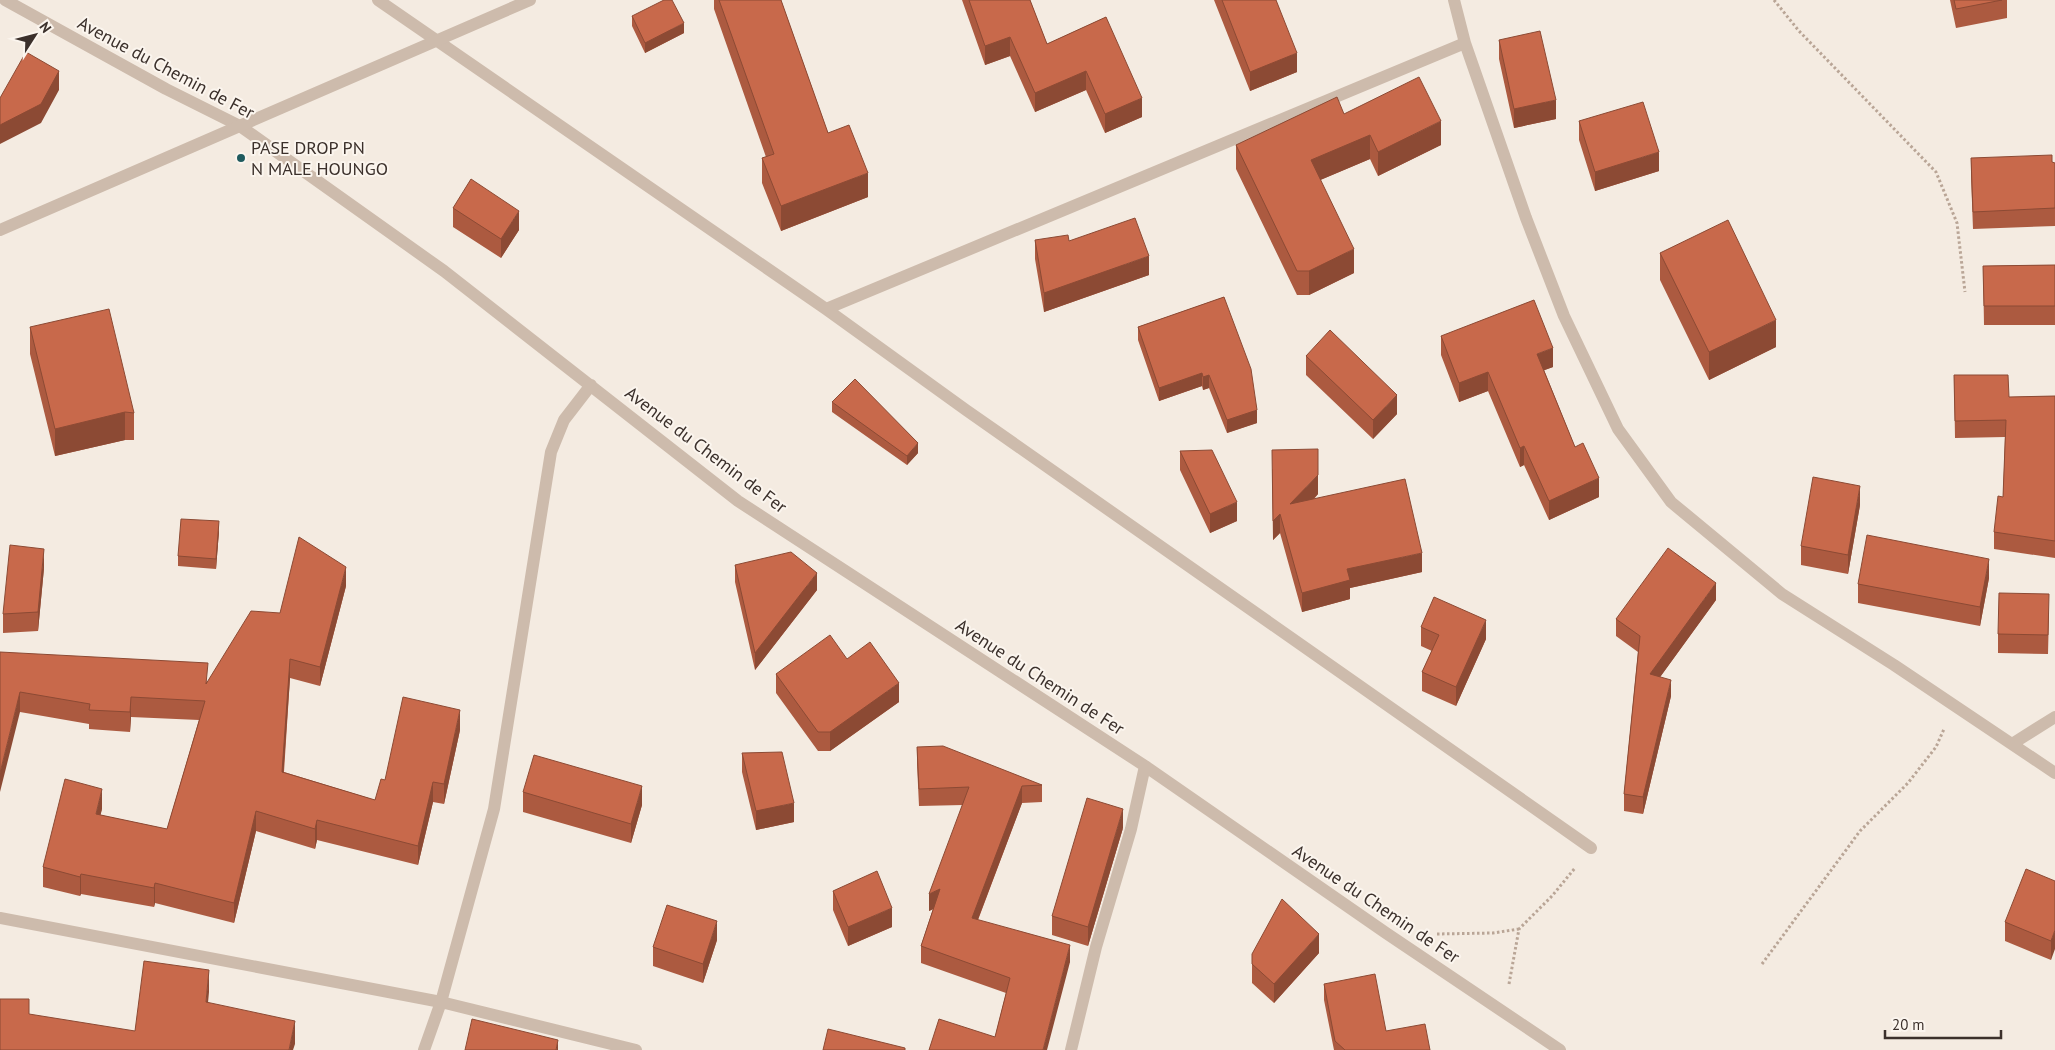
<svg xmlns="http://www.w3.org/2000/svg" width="2055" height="1050" font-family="'PT Sans',sans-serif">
<rect width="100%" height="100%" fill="#f4ebe1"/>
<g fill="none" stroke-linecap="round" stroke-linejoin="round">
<path stroke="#b9a596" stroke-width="3" stroke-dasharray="2.5 2.5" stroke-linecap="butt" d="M 1774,0 L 1799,31 L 1936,172 L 1957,223 L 1965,292
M 1437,934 L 1493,933 L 1519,929
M 1762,964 L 1860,831 L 1908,783 L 1936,747 L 1944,729
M 1509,984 L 1519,929 L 1552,896 L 1575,868"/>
<path stroke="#cdbbac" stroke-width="12" d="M 5,0 L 166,89 L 240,126 L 444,271 L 738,501 L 1145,766 L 1386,933 L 1560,1050
M 378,0 L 826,309 L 966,410 L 1591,848
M 1454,0 L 1465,43 L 1526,218 L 1564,316 L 1618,429 L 1671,502 L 1782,594 L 1894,665 L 2055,773
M 826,309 L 1465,43
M 2012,744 L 2055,717
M 0,918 L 441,1002 L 636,1050
M 424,1050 L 441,1002 L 494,809 L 551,452 L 564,420 L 591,385
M 1071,1050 L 1096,947 L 1131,829 L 1145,766"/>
<path stroke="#cdbbac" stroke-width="12" d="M 0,230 L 530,0"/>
</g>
<path fill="#ac5a40" d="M 714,0 L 781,0 L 828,133 L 868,197 L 781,231 L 762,183 L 762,158 L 766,157 L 714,9 Z
M 962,0 L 1030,0 L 1047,44 L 1106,17 L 1142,117 L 1105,133 L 1086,90 L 1035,112 L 1010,56 L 985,65 Z
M 1214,0 L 1276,0 L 1297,72 L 1250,91 Z
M 1950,0 L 2007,0 L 2007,18 L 1956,28 Z
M 632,16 L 684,33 L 645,53 L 632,26 Z
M 1499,40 L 1556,119 L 1514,128 L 1499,59 Z
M 1344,114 L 1441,145 L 1378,176 L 1370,159 L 1320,180 L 1354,273 L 1309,295 L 1297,295 L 1236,169 L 1236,145 Z
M 1579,121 L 1659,171 L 1595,191 L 1579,140 Z
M 1971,158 L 2055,163 L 2055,226 L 1973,229 L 1971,176 Z
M 453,208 L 519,230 L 501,258 L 453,227 Z
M 1035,240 L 1069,241 L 1149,275 L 1044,312 L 1035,259 Z
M 1660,253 L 1776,347 L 1709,380 L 1660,280 Z
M 2055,265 L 2055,325 L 1984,325 L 1983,266 Z
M 1224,297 L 1257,423 L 1227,433 L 1209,388 L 1203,390 L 1202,386 L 1159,401 L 1138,340 L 1138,327 Z
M 30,327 L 134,413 L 134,440 L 125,440 L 55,456 L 30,354 Z
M 1441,336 L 1553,367 L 1544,370 L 1575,447 L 1599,497 L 1549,520 L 1524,465 L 1520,467 L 1488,391 L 1459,402 L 1441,355 Z
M 1306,356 L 1397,414 L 1373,439 L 1306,375 Z
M 1954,375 L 2009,397 L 2055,396 L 2055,558 L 1994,549 L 1994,532 L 2003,497 L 2005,437 L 1955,438 Z
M 832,402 L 918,453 L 907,465 L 832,412 Z
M 1180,451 L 1237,521 L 1210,533 L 1180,470 Z
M 1272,469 L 1318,494 L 1314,499 L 1422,572 L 1350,588 L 1350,599 L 1302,612 L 1280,533 L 1273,540 Z
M 1860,505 L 1848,574 L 1801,565 L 1801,546 Z
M 219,531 L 216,569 L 178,566 L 178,556 Z
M 735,565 L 817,590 L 755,670 L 735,582 Z
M 44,568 L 38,631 L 3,633 L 3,614 Z
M 1989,578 L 1980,626 L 1858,603 L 1858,584 Z
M 346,586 L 320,686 L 290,678 L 284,772 L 375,800 L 385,780 L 460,730 L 444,804 L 433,802 L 418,865 L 317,840 L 315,849 L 256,831 L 234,923 L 155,903 L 154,907 L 81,894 L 80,896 L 43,887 L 43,867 L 102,809 L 100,815 L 167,829 L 199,720 L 131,717 L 130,732 L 89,729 L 89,724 L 20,712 L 0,652 L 208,682 L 280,613 Z
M 1716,600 L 1660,677 L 1671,696 L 1643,814 L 1624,811 L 1624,794 L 1638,652 L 1616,636 L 1616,619 Z
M 2049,613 L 2048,654 L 1998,653 L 1998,634 Z
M 1421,627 L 1486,639 L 1456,706 L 1422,691 L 1422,672 L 1432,651 L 1421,646 Z
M 847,659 L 899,702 L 830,751 L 818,751 L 776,693 L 776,674 Z
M 917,747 L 1042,785 L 1042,802 L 1022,803 L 978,920 L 1070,962 L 995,1037 L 1006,993 L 921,963 L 921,946 L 933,909 L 929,911 L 963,805 L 919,806 L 917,764 Z
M 742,753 L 794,822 L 756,830 L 742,772 Z
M 523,792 L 642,805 L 631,843 L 523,812 Z
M 1123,828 L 1088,946 L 1052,935 L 1052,916 Z
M 2055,881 L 2051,960 L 2005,941 L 2005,922 Z
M 833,891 L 892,927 L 848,946 L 833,910 Z
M 717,940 L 703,983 L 653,966 L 653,947 Z
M 1319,953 L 1274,1003 L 1252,983 L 1252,954 Z
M 1324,984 L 1386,1031 L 1430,1050 L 1334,1050 L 1324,1000 Z"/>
<path fill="#8c4a34" d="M 684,23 L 684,33 L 645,53 L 645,43 Z
M 1010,37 L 1010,56 L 985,65 L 985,46 Z
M 1297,53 L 1297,72 L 1250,91 L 1250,72 Z
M 59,71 L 59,90 L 41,123 L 0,144 L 0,125 Z
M 1086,71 L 1086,90 L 1035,112 L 1035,93 Z
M 1142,98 L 1142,117 L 1105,133 L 1105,114 Z
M 1556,100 L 1556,119 L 1514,128 L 1514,109 Z
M 1441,121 L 1441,145 L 1378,176 L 1378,152 Z
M 1370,135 L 1370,159 L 1311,184 L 1311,160 Z
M 1659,152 L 1659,171 L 1595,191 L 1595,172 Z
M 868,173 L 868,197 L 781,231 L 781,206 Z
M 519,211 L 519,230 L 501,258 L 501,239 Z
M 1354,249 L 1354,273 L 1309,295 L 1309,271 Z
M 1149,256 L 1149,275 L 1044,312 L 1044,293 Z
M 1776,320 L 1776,347 L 1709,380 L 1709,352 Z
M 1553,348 L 1553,367 L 1537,373 L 1537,354 Z
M 1488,372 L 1488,391 L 1459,402 L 1459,383 Z
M 1202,373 L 1202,386 L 1159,401 L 1159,388 Z
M 1209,375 L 1209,388 L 1203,390 L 1203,377 Z
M 1397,395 L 1397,414 L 1373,439 L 1373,420 Z
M 1257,410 L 1257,423 L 1227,433 L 1227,420 Z
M 125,412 L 125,440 L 55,456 L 55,429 Z
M 918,443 L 918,453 L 907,465 L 907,456 Z
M 1524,446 L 1524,465 L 1520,467 L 1520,448 Z
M 1318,475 L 1318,494 L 1290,523 L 1290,504 Z
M 1599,478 L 1599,497 L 1549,520 L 1549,501 Z
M 1860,486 L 1860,505 L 1848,574 L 1848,555 Z
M 1237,502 L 1237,521 L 1210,533 L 1210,514 Z
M 1280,514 L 1280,533 L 1273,540 L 1273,521 Z
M 219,521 L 219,531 L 216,569 L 216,559 Z
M 44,549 L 44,568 L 38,631 L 38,612 Z
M 1422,553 L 1422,572 L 1350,588 L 1350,599 L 1302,612 L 1302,593 L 1347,569 Z
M 1989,559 L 1989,578 L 1980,626 L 1980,607 Z
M 346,567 L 346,586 L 320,686 L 320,667 Z
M 817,573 L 817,590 L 755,670 L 755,653 Z
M 1716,583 L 1716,600 L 1650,691 L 1650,674 Z
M 1486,620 L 1486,639 L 1456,706 L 1456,687 Z
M 290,659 L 290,678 L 282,792 L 282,772 Z
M 1671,680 L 1671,696 L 1643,814 L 1643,797 Z
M 899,683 L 899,702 L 830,751 L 830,732 Z
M 20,692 L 20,712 L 0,792 L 0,773 Z
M 131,697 L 131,717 L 130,732 L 130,712 Z
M 460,710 L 460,730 L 444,804 L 444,784 Z
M 433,782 L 433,802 L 418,865 L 418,846 Z
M 642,786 L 642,805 L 631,843 L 631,824 Z
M 1022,786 L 1022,803 L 972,935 L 972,918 Z
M 102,789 L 102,809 L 96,834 L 96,814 Z
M 794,803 L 794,822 L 756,830 L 756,811 Z
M 1123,809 L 1123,828 L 1088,946 L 1088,927 Z
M 256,811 L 256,831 L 234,923 L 234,903 Z
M 317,820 L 317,840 L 315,849 L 315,829 Z
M 81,874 L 81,894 L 80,896 L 80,877 Z
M 155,883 L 155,903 L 154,907 L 154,888 Z
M 940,889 L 940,906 L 929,911 L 929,894 Z
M 892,908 L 892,927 L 848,946 L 848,927 Z
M 717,921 L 717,940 L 703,983 L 703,964 Z
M 2055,930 L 2055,949 L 2051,960 L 2051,941 Z
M 1319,934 L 1319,953 L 1274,1003 L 1274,984 Z
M 1070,945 L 1070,962 L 1047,1050 L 1043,1050 Z
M 209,970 L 209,992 L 206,1024 L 206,1002 Z
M 295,1021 L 295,1044 L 293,1050 L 289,1050 Z
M 558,1040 L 558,1050 L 556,1050 Z"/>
<path fill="#c8694b" stroke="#8c4a34" d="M 664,0 L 672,0 L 684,23 L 645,43 L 632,16 Z
M 719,0 L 781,0 L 828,133 L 849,125 L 868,173 L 781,206 L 762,158 L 774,154 Z
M 969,0 L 1030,0 L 1047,44 L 1106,17 L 1142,98 L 1105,114 L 1086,71 L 1035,93 L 1010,37 L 985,46 Z
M 1222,0 L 1276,0 L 1297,53 L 1250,72 Z
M 1954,0 L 2002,0 L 1956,9 Z
M 1540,31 L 1556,100 L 1514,109 L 1499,40 Z
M 26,52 L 59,71 L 41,104 L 0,125 L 0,98 Z
M 1419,77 L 1441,121 L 1378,152 L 1370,135 L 1311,160 L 1354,249 L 1309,271 L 1297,271 L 1236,145 L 1337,97 L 1344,114 Z
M 1643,102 L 1659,152 L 1595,172 L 1579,121 Z
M 2052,155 L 2052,162 L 2055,163 L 2055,208 L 1973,212 L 1971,158 Z
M 471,179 L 519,211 L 501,239 L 453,208 Z
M 1135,218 L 1149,256 L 1044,293 L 1035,240 L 1068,235 L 1069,241 Z
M 1728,220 L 1776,320 L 1709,352 L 1660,253 Z
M 2055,265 L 2055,306 L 1984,306 L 1983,266 Z
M 1224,297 L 1251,369 L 1257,410 L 1227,420 L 1209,375 L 1203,377 L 1202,373 L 1159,388 L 1138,327 Z
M 1534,300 L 1553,348 L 1537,354 L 1575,447 L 1583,443 L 1599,478 L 1549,501 L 1524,446 L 1520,448 L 1488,372 L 1459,383 L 1441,336 Z
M 109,309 L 134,413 L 125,412 L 55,429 L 30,327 Z
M 1330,330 L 1397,395 L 1373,420 L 1306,356 Z
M 1954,375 L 2008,375 L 2009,397 L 2055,396 L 2055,541 L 1994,532 L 1998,496 L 2003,497 L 2006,420 L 1955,421 Z
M 855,379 L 918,443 L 907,456 L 832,402 Z
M 1318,449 L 1318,475 L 1290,504 L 1405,479 L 1422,553 L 1347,569 L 1350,580 L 1302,593 L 1280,514 L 1273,521 L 1272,450 Z
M 1212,450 L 1237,502 L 1210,514 L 1180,451 Z
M 1813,477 L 1860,486 L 1848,555 L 1801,546 Z
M 181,519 L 219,521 L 216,559 L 178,556 Z
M 1867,535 L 1989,559 L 1980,607 L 1858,584 Z
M 299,537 L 346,567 L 320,667 L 290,659 L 282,772 L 375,800 L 381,779 L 385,780 L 403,697 L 460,710 L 444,784 L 433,782 L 418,846 L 317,820 L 315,829 L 256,811 L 234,903 L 155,883 L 154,888 L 81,874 L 80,877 L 43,867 L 65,779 L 102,789 L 96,814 L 167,829 L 205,701 L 131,697 L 130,712 L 89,710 L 90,704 L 20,692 L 0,773 L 0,652 L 208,663 L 206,684 L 251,611 L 280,613 Z
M 10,545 L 44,549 L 38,612 L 3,614 Z
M 1668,548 L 1716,583 L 1650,674 L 1671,680 L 1643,797 L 1624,794 L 1640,636 L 1616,619 Z
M 791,552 L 817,573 L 755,653 L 735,565 Z
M 1999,593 L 2049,594 L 2048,635 L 1998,634 Z
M 1434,597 L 1486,620 L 1456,687 L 1422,672 L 1439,635 L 1421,627 Z
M 830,635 L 847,659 L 870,642 L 899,683 L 830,732 L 818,732 L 776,674 Z
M 943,746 L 1042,785 L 1022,786 L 972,918 L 1070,945 L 1043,1050 L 929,1050 L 939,1019 L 995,1037 L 1010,978 L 921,946 L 940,889 L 929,894 L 969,787 L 919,789 L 917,747 Z
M 782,752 L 794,803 L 756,811 L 742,753 Z
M 534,755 L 642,786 L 631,824 L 523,792 Z
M 1087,798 L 1123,809 L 1088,927 L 1052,916 Z
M 2026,869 L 2055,881 L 2055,930 L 2051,941 L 2005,922 Z
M 877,871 L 892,908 L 848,927 L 833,891 Z
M 1282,899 L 1319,934 L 1274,984 L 1252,964 L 1252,954 Z
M 667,905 L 717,921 L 703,964 L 653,947 Z
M 144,961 L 209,970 L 206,1002 L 295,1021 L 289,1050 L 0,1050 L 0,999 L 29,999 L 29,1014 L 135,1031 Z
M 1375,974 L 1386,1031 L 1425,1024 L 1430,1050 L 1345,1050 L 1335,1041 L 1324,984 Z
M 472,1019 L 558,1040 L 556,1050 L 465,1050 Z
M 828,1029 L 905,1048 L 905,1050 L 823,1050 Z"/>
<circle fill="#1f5a5e" stroke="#fbf5ee" stroke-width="2" cx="241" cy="158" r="5"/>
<g text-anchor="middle" stroke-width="4" stroke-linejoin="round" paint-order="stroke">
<g font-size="18" fill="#3b302b" stroke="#fbf5ee">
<text transform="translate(166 68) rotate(28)" y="6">Avenue du Chemin de Fer</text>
<text transform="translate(706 450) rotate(37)" y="6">Avenue du Chemin de Fer</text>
<text transform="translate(1040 677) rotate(33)" y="6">Avenue du Chemin de Fer</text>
<text transform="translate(1376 904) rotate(34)" y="6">Avenue du Chemin de Fer</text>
</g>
<g font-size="18" fill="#3b302b" stroke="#fbf5ee" text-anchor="start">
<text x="251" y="154">PASE DROP PN<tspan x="251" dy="21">N MALE HOUNGO</tspan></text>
</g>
</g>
<g transform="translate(35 35) rotate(54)" stroke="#fbf5ee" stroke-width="4" paint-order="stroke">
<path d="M0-4L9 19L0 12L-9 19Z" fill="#3b302b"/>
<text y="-8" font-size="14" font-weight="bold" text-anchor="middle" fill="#3b302b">N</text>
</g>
<path d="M1885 1030v8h116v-8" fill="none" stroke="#3b302b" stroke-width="2.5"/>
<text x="1892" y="1030" font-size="15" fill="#3b302b" stroke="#fbf5ee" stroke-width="4" paint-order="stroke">20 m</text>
</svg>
